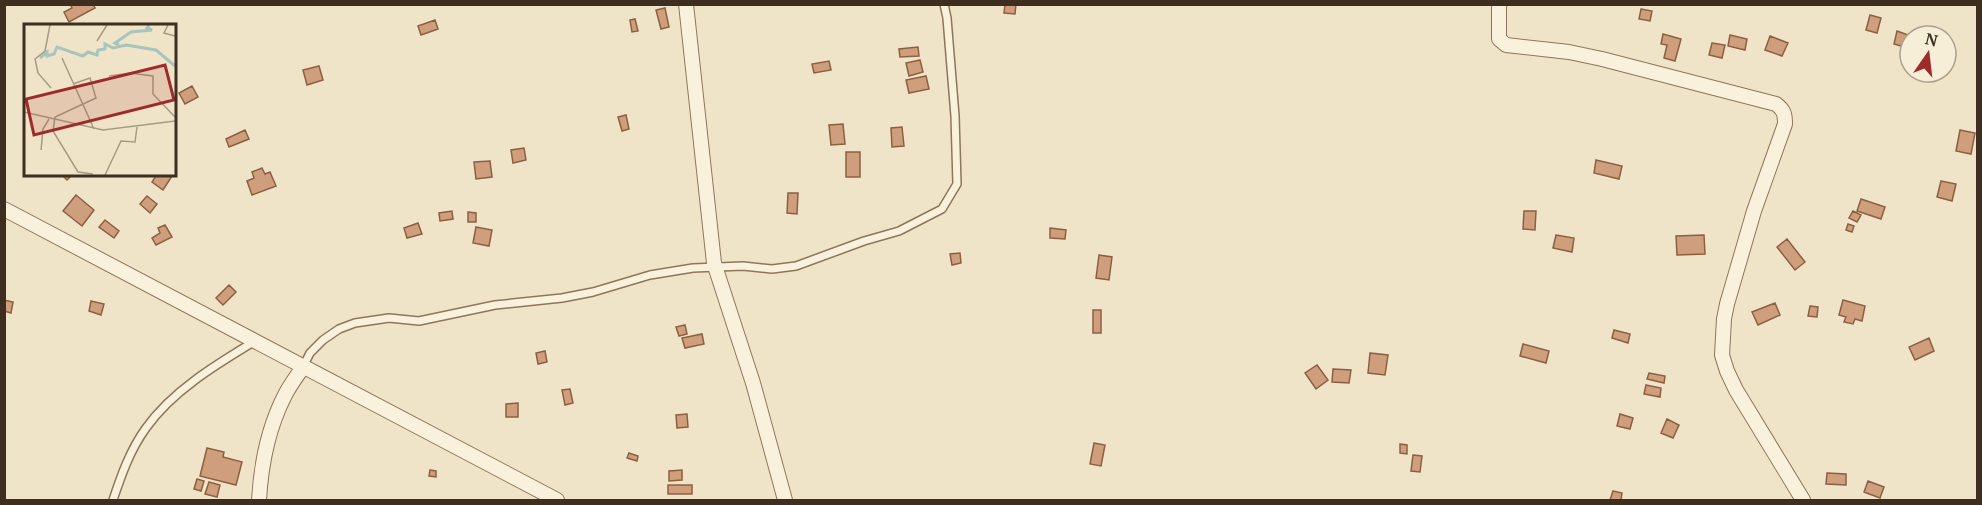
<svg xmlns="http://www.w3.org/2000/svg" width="1982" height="505" font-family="'PT Serif',serif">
<rect width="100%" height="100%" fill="#f0e4c8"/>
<path fill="#cf9f7d" stroke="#8d5f41" stroke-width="1.5" d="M 70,4 L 93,4 L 95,8 L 69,22 L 64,12 L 72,8 Z
M 1005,4 L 1016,4 L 1015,14 L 1004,13 Z
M 665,8 L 669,27 L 661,29 L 656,10 Z
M 1641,9 L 1652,11 L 1650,21 L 1639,19 Z
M 1870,15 L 1881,18 L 1877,33 L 1866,30 Z
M 635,19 L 638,31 L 632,32 L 630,20 Z
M 435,20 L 438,29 L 421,35 L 418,26 Z
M 1897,31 L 1911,36 L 1908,48 L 1894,44 Z
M 1663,34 L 1681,39 L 1675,61 L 1664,58 L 1667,45 L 1661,44 Z
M 1730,35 L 1747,39 L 1745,50 L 1728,46 Z
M 1770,36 L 1788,43 L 1782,56 L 1765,50 Z
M 1712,43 L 1725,45 L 1722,58 L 1709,55 Z
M 918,47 L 919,56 L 900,57 L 899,49 Z
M 920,60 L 923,72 L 909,76 L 906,63 Z
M 829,61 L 831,70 L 814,73 L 812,64 Z
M 319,66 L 323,80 L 307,85 L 303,70 Z
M 926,76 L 929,89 L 909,93 L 906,80 Z
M 192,86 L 198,97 L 185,104 L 179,93 Z
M 626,115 L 629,129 L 622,131 L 618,117 Z
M 843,124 L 845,144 L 831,145 L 829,125 Z
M 902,127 L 904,146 L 892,147 L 891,128 Z
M 245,130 L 249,139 L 229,147 L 226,139 Z
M 1960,130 L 1975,133 L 1971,154 L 1956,151 Z
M 524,148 L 526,160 L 513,163 L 511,150 Z
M 846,152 L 860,152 L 860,177 L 846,177 Z
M 1596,160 L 1622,166 L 1619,179 L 1594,173 Z
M 490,161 L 492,177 L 476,179 L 474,162 Z
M 262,168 L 265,174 L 270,172 L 276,186 L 252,195 L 247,181 L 254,178 L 252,172 Z
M 61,174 L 71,174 L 72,175 L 67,180 Z
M 157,174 L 172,176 L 163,190 L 152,182 Z
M 1941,181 L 1956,184 L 1952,201 L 1937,197 Z
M 788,193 L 798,193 L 797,214 L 787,213 Z
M 76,195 L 94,210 L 82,226 L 63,211 Z
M 147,196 L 157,204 L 150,213 L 140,204 Z
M 1861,199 L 1885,207 L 1881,219 L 1857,211 Z
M 452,211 L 453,219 L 440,221 L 439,213 Z
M 1524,211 L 1536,211 L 1535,230 L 1523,229 Z
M 1853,211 L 1861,215 L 1857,222 L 1849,218 Z
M 468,212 L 476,213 L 476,222 L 468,222 Z
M 105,220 L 119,231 L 114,238 L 99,227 Z
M 418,223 L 422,234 L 407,238 L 404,228 Z
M 1848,224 L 1854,226 L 1852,232 L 1846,230 Z
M 165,225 L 172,237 L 156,245 L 152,238 L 160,233 L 158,228 Z
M 476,227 L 492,230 L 489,246 L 473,243 Z
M 1050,228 L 1066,230 L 1065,239 L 1050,238 Z
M 1556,235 L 1574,238 L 1572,252 L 1553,248 Z
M 1704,235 L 1705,254 L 1677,255 L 1676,236 Z
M 1787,239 L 1805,262 L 1795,270 L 1777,247 Z
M 960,253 L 961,263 L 952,265 L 950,254 Z
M 1099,255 L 1112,257 L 1109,280 L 1096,278 Z
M 229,285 L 236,292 L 223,305 L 216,298 Z
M 4,300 L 13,302 L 11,313 L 4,311 Z
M 1843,300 L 1865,306 L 1862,321 L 1855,319 L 1853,324 L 1844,322 L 1846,317 L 1839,315 Z
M 91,301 L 104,304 L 101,315 L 89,311 Z
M 1775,303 L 1780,315 L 1758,325 L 1752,312 Z
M 1810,306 L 1818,307 L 1817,317 L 1808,316 Z
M 1093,310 L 1101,310 L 1101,333 L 1093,333 Z
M 685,325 L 687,334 L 679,336 L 676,327 Z
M 1614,330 L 1630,334 L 1628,343 L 1612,338 Z
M 702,334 L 704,344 L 685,348 L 682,338 Z
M 1929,338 L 1934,351 L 1915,360 L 1909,347 Z
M 1523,344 L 1549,351 L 1546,363 L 1520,356 Z
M 545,351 L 547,362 L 538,364 L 536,353 Z
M 1370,353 L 1388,355 L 1385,375 L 1368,373 Z
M 1317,365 L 1328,380 L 1316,389 L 1305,373 Z
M 1333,369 L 1351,370 L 1349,383 L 1332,382 Z
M 1649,373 L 1665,376 L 1664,383 L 1647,379 Z
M 1646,385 L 1661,388 L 1660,397 L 1644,394 Z
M 570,389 L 573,403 L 565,405 L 562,390 Z
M 518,403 L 518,417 L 506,417 L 506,404 Z
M 687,414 L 688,427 L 677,428 L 676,415 Z
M 1620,414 L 1633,418 L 1630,429 L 1617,426 Z
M 1667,419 L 1679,425 L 1673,438 L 1661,433 Z
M 1094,443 L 1105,445 L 1101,466 L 1090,464 Z
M 1400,444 L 1407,445 L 1407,454 L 1400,453 Z
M 207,448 L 224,452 L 223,457 L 242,462 L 236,485 L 200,476 Z
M 629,453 L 638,456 L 637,461 L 627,458 Z
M 1413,455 L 1422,456 L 1420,472 L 1411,471 Z
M 430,470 L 436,471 L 436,477 L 429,476 Z
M 682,470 L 682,480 L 669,481 L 669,471 Z
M 1827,473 L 1846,474 L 1846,485 L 1826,484 Z
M 197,479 L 204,481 L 201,491 L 194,489 Z
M 1868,481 L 1884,487 L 1880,498 L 1864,492 Z
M 209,482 L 220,485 L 217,497 L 205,494 Z
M 668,485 L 692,485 L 692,494 L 668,494 Z
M 1613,491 L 1622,493 L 1621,500 L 1610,500 Z"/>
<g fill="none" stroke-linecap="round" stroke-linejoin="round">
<g stroke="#8d765c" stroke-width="10">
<path id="lane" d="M 303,367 L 310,353 L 323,340 L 339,329 L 355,323 L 389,318 L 419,321 L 495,305 L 562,298 L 593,292 L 650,275 L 693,268 L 743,266 L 772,269 L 796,266 L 864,241 L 899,231 L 942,209 L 957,184 L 955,116 L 947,18 L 944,4
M 113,500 C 121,476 130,450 146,428 C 172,391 217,364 255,341"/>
</g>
<g stroke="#8d765c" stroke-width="16">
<path id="street" d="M 686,4 L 714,263 L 753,383 L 785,500
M 1499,4 L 1499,39 L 1506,45 L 1569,52 L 1602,59 L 1776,104 C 1784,110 1785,114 1785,124 L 1754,211 L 1727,304 L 1724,319 L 1722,355 L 1727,371 L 1736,390 L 1803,500
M 4,209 L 557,500
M 259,500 C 261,465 269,426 285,395 C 290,385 297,376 303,367"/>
</g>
<use href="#lane" stroke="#faf1dc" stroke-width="7"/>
<use href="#street" stroke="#faf1dc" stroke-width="14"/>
</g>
<g transform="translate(24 24)">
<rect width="152" height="152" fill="#f0e4c8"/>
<path fill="none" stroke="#a9c4bc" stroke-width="3" d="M 95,21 L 91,19 L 107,8 L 128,6 L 123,4 L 125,1M 16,34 L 23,28 L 23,32 L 30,30 L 33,23 L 59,32 L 64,28 L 73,31 L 74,26 L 81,25 L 81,20 L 89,24 L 102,21 L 132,26 L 151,42"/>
<path fill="none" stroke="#a89b85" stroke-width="1.5" d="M 26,1 L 21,27 L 11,35 L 14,49 L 27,64M 144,1 L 140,9 L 151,12M 73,17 L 83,1M 38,34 L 70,105M 85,52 L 106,49 L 129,52 L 129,70 L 151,93M 49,60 L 66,54 L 72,74 L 31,93 L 29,107 L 54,148 L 69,150M 0,88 L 79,106 L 151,97M 17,126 L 19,105 L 25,95M 81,151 L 97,117 L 111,118 L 113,103"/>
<path fill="#9e2a2b" fill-opacity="0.15" stroke="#9e2a2b" stroke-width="3" d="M 141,41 L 150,76 L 10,111 L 2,75 Z"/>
<rect width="152" height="152" fill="none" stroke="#3d2e20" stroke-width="3"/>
</g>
<rect width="1982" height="505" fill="none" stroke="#3d2e20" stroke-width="12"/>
<g transform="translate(1928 54) rotate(14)"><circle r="28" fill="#f7eed8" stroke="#ada18e" stroke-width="1.5"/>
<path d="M0-4.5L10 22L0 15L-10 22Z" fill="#9e2a2b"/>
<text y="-9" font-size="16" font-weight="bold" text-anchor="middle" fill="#3d2e20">N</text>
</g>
</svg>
